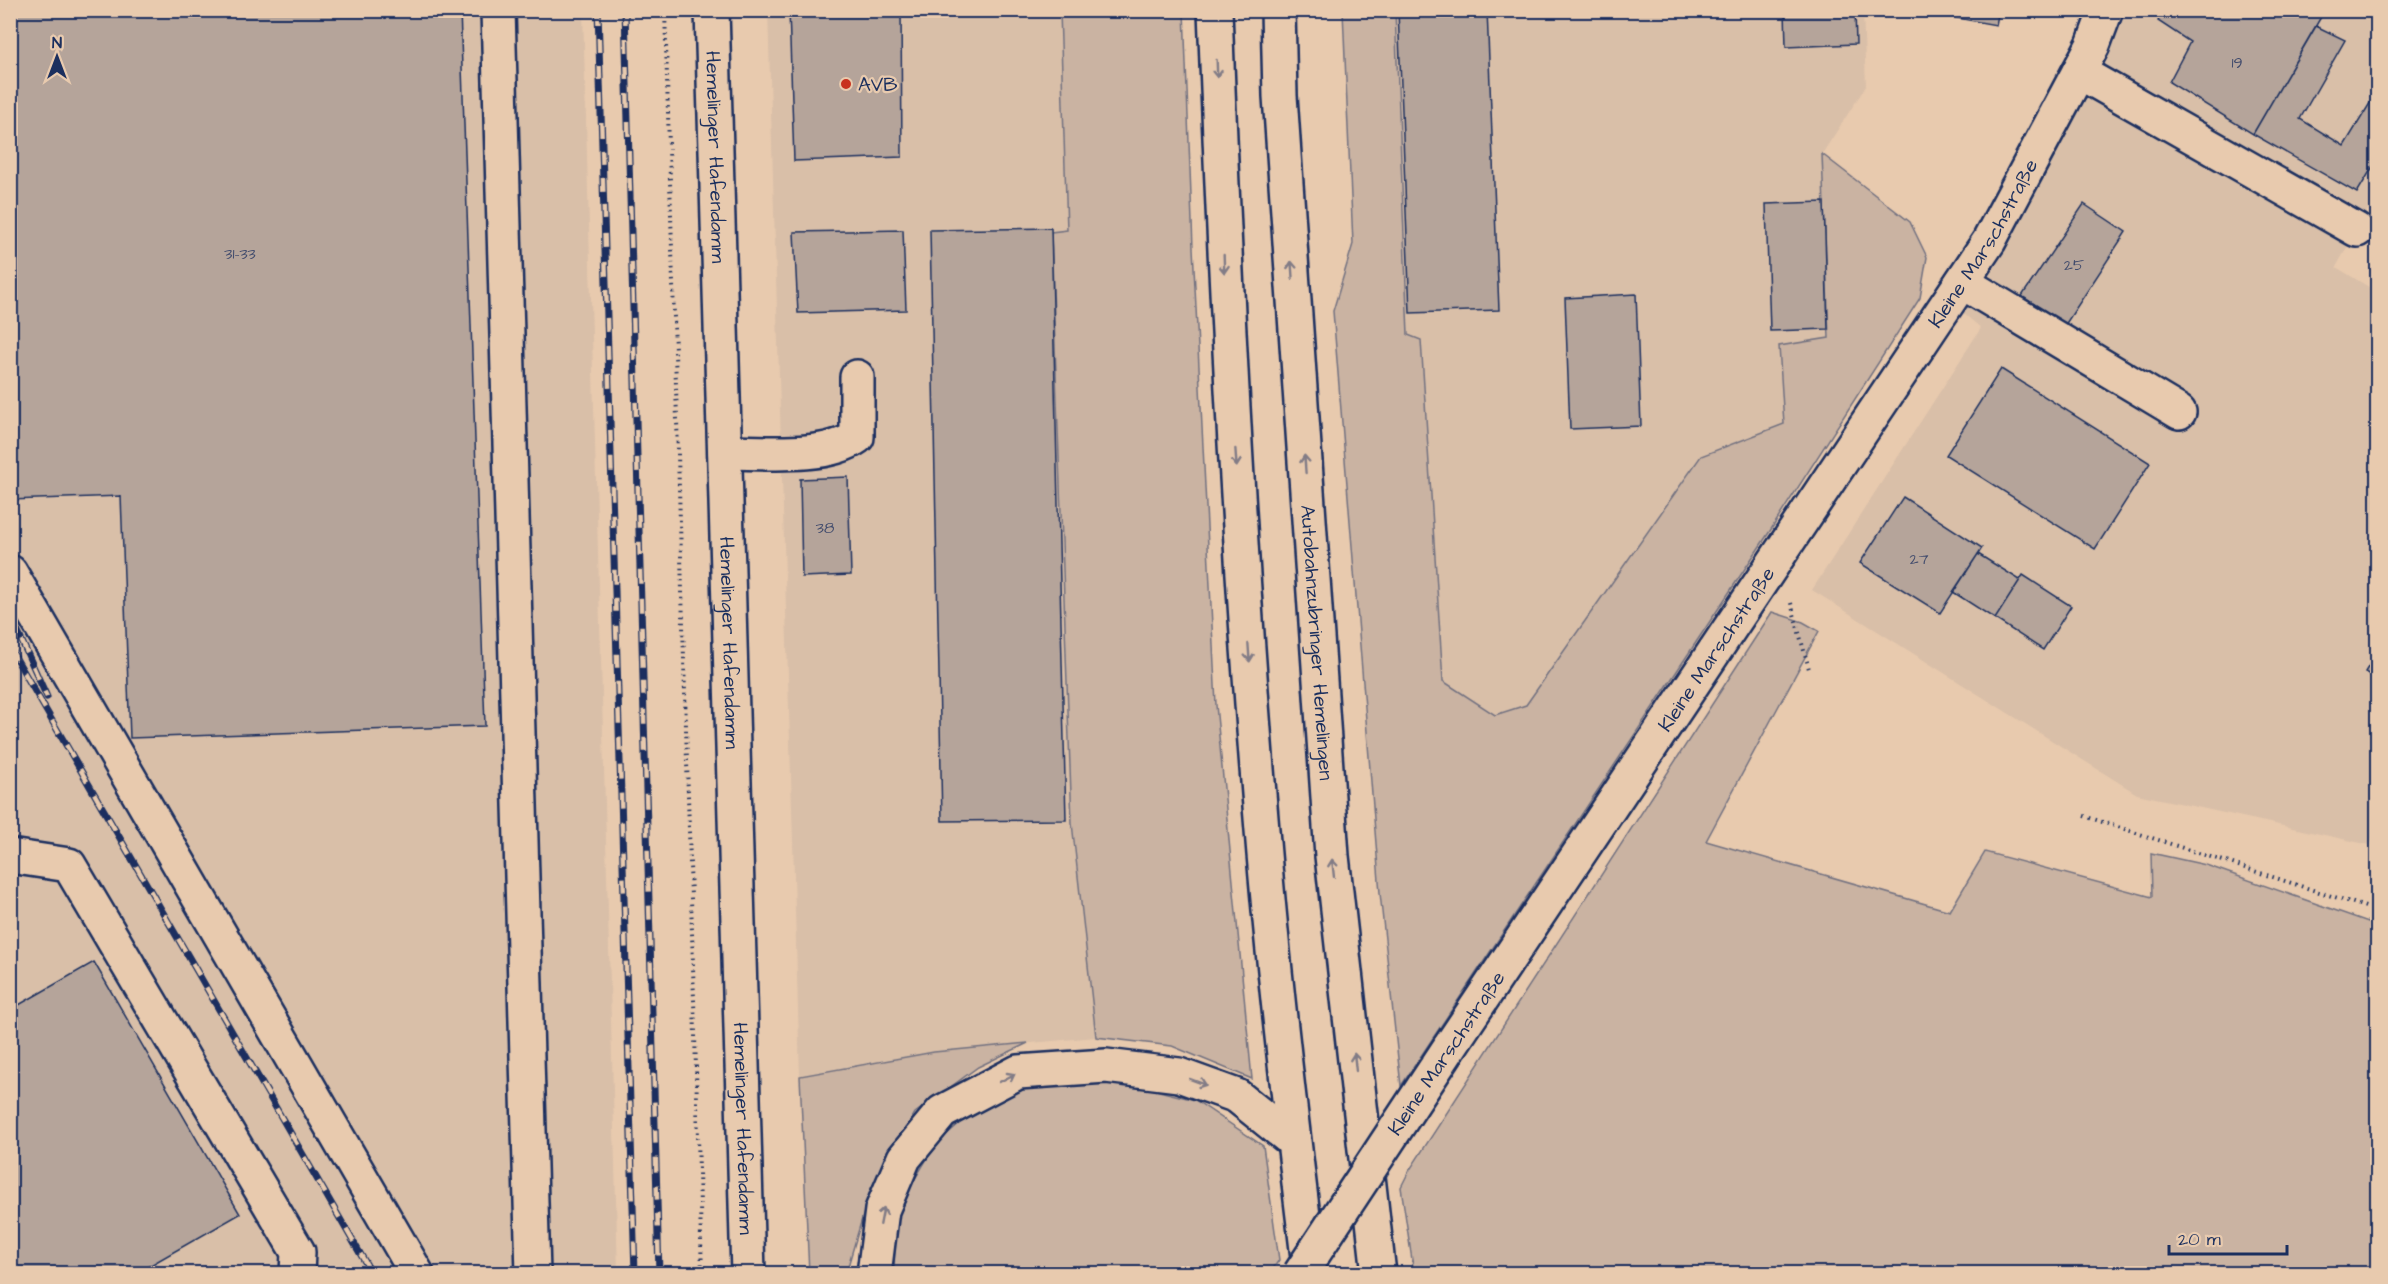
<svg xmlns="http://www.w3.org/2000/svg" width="2388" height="1284" font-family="'Architects Daughter',sans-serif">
<rect width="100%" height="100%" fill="#e8caae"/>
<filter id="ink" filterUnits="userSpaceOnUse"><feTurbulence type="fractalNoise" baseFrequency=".0167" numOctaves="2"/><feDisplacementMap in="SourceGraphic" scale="12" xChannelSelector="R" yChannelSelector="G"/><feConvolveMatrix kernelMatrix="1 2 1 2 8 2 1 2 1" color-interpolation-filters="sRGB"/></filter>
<g filter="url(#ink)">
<path fill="#d9bfa8" d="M 10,11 L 583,11 L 618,1273 L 11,1273 Z
M 768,11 L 1060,11 L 1067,231 L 1051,233 L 1072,823 L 1096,1037 L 934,1052 L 800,1076 Z
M 1395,11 L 1863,11 L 1866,86 L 1822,154 L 1829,338 L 1784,424 L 1701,456 L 1526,706 L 1495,715 L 1443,681 L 1421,340 L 1408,336 Z
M 2107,11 L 2377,11 L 2377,194 L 2336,267 L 2377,292 L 2378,830 L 2370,845 L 2137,794 L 1812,590 L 1981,328 L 1958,309 Z"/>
<path fill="#cab3a2" stroke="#727180" stroke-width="1.5" d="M 1060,11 L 1184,11 L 1193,248 L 1216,705 L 1252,1079 L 1172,1046 L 1096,1037 L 1072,823 L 1051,232 L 1067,230 Z
M 1343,11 L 1395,11 L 1408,335 L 1421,340 L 1443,681 L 1495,715 L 1526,705 L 1701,456 L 1784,424 L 1779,346 L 1829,338 L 1822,154 L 1910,222 L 1927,257 L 1920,298 L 1770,531 L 1401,1086 L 1380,893 L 1333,311 L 1353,244 Z
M 1772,612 L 1803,622 L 1819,631 L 1706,841 L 1950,911 L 1985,852 L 2152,897 L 2151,853 L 2206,865 L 2377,925 L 2377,1273 L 1414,1273 L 1401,1187 L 1409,1171 Z
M 1028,1043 L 978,1067 L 915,1113 L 871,1188 L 846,1273 L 809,1273 L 800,1076 L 934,1052 Z
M 1111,1079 L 1195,1100 L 1263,1146 L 1279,1260 L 1270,1273 L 894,1274 L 896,1210 L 936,1144 L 978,1107 L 1035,1085 Z"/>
<path fill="#b5a49a" stroke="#1b2f5e" stroke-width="1.5" d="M 10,10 L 460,10 L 485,726 L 130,738 L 121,496 L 10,500 Z
M 789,10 L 901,10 L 902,157 L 794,161 Z
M 1398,10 L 1487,10 L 1499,310 L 1410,313 Z
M 1785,10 L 1855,10 L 1856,44 L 1786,47 Z
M 1941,10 L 1999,10 L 1996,25 L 1940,15 Z
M 2164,10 L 2325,10 L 2253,134 L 2169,82 L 2190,42 L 2158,21 Z
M 2316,26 L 2345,40 L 2300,119 L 2344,146 L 2378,90 L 2378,158 L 2357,193 L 2253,134 Z
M 1824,202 L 1828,329 L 1770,331 L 1766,204 Z
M 2084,204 L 2126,232 L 2065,325 L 2022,296 Z
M 1051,228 L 1066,820 L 942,821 L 930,230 Z
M 903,230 L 906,310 L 798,313 L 794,232 Z
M 1636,294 L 1641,426 L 1570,429 L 1565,298 Z
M 2001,369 L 2150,463 L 2095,549 L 1946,455 Z
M 848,477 L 851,575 L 802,577 L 800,479 Z
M 1903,497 L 1982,548 L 1940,613 L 1860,563 Z
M 1978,554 L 2020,580 L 1995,619 L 1953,592 Z
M 2023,575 L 2071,606 L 2043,650 L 1995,619 Z
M 2378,651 L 2378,680 L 2365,672 Z
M 94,962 L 240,1214 L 135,1274 L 10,1274 L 10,1010 Z"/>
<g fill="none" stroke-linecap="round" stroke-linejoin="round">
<g stroke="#1b2f5e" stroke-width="38">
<g id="minor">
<path d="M 498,10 L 533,1274"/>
<path id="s1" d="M 712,10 L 748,1274"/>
<path d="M 2079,72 L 2357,230"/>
<path d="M 1962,282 L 2179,412"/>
<path d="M 725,452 C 763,452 826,459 857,437 L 857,377"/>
<path d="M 10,572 L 417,1274"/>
<path d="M 10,856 L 69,865 L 298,1252 L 297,1274"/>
<path id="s2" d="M 1449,1048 L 1989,241 L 2093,45 L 2106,10"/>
<path d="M 874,1274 L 882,1210 L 904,1158 L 942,1112 L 1018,1072 L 1106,1066 L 1179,1075 L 1237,1096 L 1293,1141"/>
</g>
</g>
<g stroke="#1b2f5e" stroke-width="38">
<g id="highway">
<path d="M 1215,10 C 1225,284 1239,558 1262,830 C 1274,979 1292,1126 1310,1274"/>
<path id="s3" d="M 1278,10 L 1280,96 L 1332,856 L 1379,1274"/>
</g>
</g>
<path stroke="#1b2f5e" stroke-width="4" stroke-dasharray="1.5 4.5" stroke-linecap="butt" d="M 665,10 L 702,1274
M 1791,603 L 1809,669
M 2084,816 L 2378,911"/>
<use href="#minor" stroke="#e8caae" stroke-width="33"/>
<use href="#highway" stroke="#e8caae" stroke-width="33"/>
<g stroke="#1b2f5e" stroke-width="7">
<path id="rail" d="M 598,10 L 635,1274
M 625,10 L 659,1274
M 10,615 L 47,697
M 10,648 L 372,1274"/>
</g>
<use href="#rail" stroke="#e8caae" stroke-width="4.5" stroke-dasharray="14" stroke-linecap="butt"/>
<g stroke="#1b2f5e" stroke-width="38" stroke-linecap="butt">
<path id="minor-bridge" d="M 1300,1274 L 1449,1048"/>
</g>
<use href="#minor-bridge" stroke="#e8caae" stroke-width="33"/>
</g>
<defs><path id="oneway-shaft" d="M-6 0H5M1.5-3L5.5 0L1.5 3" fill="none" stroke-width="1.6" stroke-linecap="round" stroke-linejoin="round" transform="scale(1.5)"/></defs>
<g stroke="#827c86">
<use href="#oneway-shaft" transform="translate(1217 69) rotate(88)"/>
<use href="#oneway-shaft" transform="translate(1224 264) rotate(88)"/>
<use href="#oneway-shaft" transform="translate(1292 270) rotate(-94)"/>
<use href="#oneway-shaft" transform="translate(1236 458) rotate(86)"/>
<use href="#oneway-shaft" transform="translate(1305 464) rotate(-94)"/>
<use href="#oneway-shaft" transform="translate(1249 653) rotate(86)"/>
<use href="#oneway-shaft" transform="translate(1333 868) rotate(-96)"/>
<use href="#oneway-shaft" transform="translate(1355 1062) rotate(-96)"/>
<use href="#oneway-shaft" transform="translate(1007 1078) rotate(-28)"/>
<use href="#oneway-shaft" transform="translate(1198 1082) rotate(20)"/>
<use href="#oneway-shaft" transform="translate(882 1216) rotate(-79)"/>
</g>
</g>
<circle fill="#c8321e" stroke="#e8caae" stroke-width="2" cx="846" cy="84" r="6"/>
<g text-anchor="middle" stroke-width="4.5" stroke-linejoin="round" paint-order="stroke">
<g font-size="16" fill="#424c6d">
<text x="2237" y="68">19</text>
<text x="240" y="259">31-33</text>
<text x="2074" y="270">25</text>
<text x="825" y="533">38</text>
<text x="1919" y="564">27</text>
</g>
<g font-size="20" fill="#1b2f5e" stroke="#e8caae" text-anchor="start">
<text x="858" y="91">AVB</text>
</g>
<g font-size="20" fill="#1b2f5e" stroke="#e8caae">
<text dy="7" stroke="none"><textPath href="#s1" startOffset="147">Hemelinger Hafendamm</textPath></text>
<text dy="7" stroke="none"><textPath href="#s2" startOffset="966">Kleine Marschstraße</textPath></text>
<text dy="7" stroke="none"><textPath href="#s1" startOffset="633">Hemelinger Hafendamm</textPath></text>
<text dy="7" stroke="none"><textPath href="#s3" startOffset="634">Autobahnzubringer Hemelingen</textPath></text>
<text dy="7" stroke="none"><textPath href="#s2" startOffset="480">Kleine Marschstraße</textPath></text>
<text transform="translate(1446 1053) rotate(-56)" y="7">Kleine Marschstraße</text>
<text dy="7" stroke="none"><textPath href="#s1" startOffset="1119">Hemelinger Hafendamm</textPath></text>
</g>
</g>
<rect width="2388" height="1284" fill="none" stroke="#e8caae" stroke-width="36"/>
<rect x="18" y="18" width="2352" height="1248" fill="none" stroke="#1b2f5e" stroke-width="2" filter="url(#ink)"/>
<g transform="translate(57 57)" stroke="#e8caae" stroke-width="4.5" paint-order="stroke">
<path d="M0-4.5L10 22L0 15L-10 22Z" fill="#1b2f5e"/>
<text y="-9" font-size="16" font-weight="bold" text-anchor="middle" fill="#1b2f5e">N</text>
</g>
<path d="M2169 1245v9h118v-9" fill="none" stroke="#1b2f5e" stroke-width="3"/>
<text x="2178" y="1245" font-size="18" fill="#1b2f5e" stroke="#e8caae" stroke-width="4.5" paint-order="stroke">20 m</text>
</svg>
